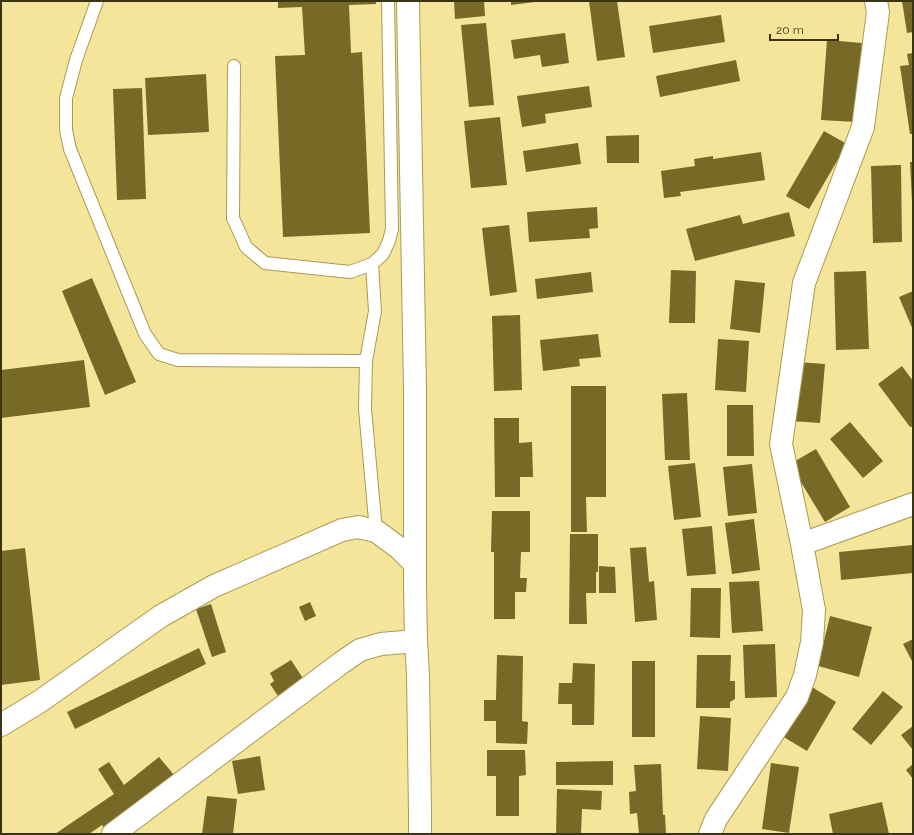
<svg xmlns="http://www.w3.org/2000/svg" width="914" height="835" font-family="Raleway,sans-serif">
<rect width="100%" height="100%" fill="#f5e59a"/>
<path fill="#776926" d="M 278,1 L 376,1 L 376,4 L 349,5 L 351,53 L 362,52 L 370,233 L 283,237 L 275,56 L 305,55 L 302,7 L 278,8 Z
M 454,1 L 484,1 L 485,16 L 455,19 Z
M 511,1 L 535,1 L 535,2 L 511,5 Z
M 589,1 L 617,1 L 625,57 L 597,61 Z
M 902,1 L 913,1 L 913,32 L 907,33 Z
M 721,15 L 725,42 L 653,53 L 649,26 Z
M 486,23 L 494,105 L 469,107 L 461,25 Z
M 565,33 L 569,63 L 542,67 L 540,55 L 514,59 L 511,40 Z
M 827,40 L 862,43 L 855,122 L 821,120 Z
M 913,53 L 913,134 L 910,134 L 900,66 L 909,65 L 907,54 Z
M 736,60 L 740,81 L 660,97 L 656,76 Z
M 206,74 L 209,132 L 148,135 L 145,78 Z
M 589,86 L 592,107 L 545,114 L 546,123 L 522,127 L 517,96 Z
M 142,88 L 146,199 L 117,200 L 113,89 Z
M 500,117 L 507,185 L 471,188 L 464,121 Z
M 824,131 L 847,144 L 809,209 L 786,196 Z
M 639,135 L 639,163 L 607,163 L 606,136 Z
M 578,143 L 581,164 L 526,172 L 523,151 Z
M 761,152 L 765,180 L 680,192 L 681,196 L 664,198 L 661,171 L 695,166 L 694,159 L 713,156 L 713,159 Z
M 910,162 L 913,162 L 913,202 L 912,202 Z
M 901,165 L 902,242 L 873,243 L 871,166 Z
M 597,207 L 598,228 L 589,229 L 590,238 L 529,242 L 527,212 Z
M 789,212 L 795,236 L 695,261 L 686,229 L 740,215 L 743,224 Z
M 509,225 L 517,292 L 490,296 L 482,228 Z
M 671,270 L 696,271 L 695,323 L 669,323 Z
M 866,271 L 869,349 L 836,350 L 834,272 Z
M 591,272 L 593,292 L 537,299 L 535,279 Z
M 92,278 L 136,382 L 105,395 L 62,291 Z
M 735,280 L 765,283 L 760,333 L 730,329 Z
M 913,291 L 913,330 L 899,297 Z
M 520,315 L 522,390 L 494,391 L 492,316 Z
M 598,334 L 601,357 L 579,359 L 580,366 L 543,371 L 540,340 Z
M 718,339 L 749,341 L 746,392 L 715,390 Z
M 84,360 L 90,407 L 1,418 L 1,370 Z
M 796,362 L 825,364 L 820,423 L 791,421 Z
M 902,366 L 913,381 L 913,429 L 911,426 L 910,427 L 878,384 Z
M 571,386 L 606,386 L 606,497 L 586,497 L 587,532 L 571,532 Z
M 687,393 L 690,460 L 665,460 L 662,394 Z
M 727,405 L 753,405 L 754,456 L 727,456 Z
M 494,418 L 519,418 L 519,443 L 532,442 L 533,477 L 520,477 L 520,497 L 495,497 Z
M 850,422 L 883,461 L 863,478 L 830,439 Z
M 816,449 L 850,507 L 825,522 L 790,464 Z
M 695,463 L 701,517 L 674,520 L 668,466 Z
M 752,464 L 757,513 L 728,516 L 723,467 Z
M 492,511 L 530,511 L 530,552 L 521,552 L 520,578 L 527,578 L 526,592 L 515,592 L 515,619 L 494,619 L 494,552 L 491,552 Z
M 754,519 L 760,570 L 732,574 L 725,523 Z
M 712,526 L 716,574 L 687,576 L 682,529 Z
M 570,534 L 598,534 L 598,572 L 596,572 L 596,593 L 586,593 L 587,624 L 569,624 Z
M 913,545 L 913,573 L 841,580 L 839,552 Z
M 646,547 L 649,582 L 654,581 L 657,620 L 635,622 L 630,548 Z
M 25,548 L 40,680 L 1,685 L 1,551 Z
M 599,566 L 615,567 L 616,593 L 599,593 Z
M 759,581 L 763,631 L 732,633 L 729,582 Z
M 691,588 L 721,588 L 720,638 L 690,637 Z
M 310,602 L 316,616 L 305,621 L 299,607 Z
M 211,604 L 226,652 L 212,657 L 196,609 Z
M 830,616 L 872,627 L 859,677 L 818,666 Z
M 913,639 L 913,663 L 903,644 Z
M 775,644 L 777,697 L 745,698 L 743,645 Z
M 199,648 L 206,664 L 75,729 L 67,712 Z
M 497,655 L 523,656 L 522,721 L 528,722 L 527,744 L 496,743 L 496,721 L 484,721 L 484,700 L 496,700 Z
M 697,655 L 731,655 L 730,681 L 735,681 L 735,699 L 730,702 L 730,708 L 696,708 Z
M 291,660 L 306,683 L 280,699 L 270,684 L 274,681 L 270,673 Z
M 632,661 L 655,661 L 655,737 L 632,737 Z
M 573,663 L 595,664 L 594,725 L 572,725 L 572,704 L 558,704 L 559,683 L 572,683 Z
M 812,687 L 836,702 L 807,751 L 782,736 Z
M 883,691 L 903,707 L 871,745 L 852,729 Z
M 700,716 L 731,718 L 728,771 L 697,769 Z
M 913,726 L 913,750 L 901,735 Z
M 487,750 L 525,750 L 526,775 L 519,776 L 519,816 L 496,816 L 496,776 L 487,776 Z
M 260,756 L 265,790 L 238,794 L 232,761 Z
M 159,757 L 174,775 L 106,831 L 102,825 L 89,834 L 55,834 L 114,794 L 98,769 L 109,762 L 124,785 Z
M 613,761 L 613,785 L 556,785 L 556,762 Z
M 771,763 L 799,767 L 789,833 L 762,829 Z
M 661,764 L 663,815 L 665,815 L 666,834 L 639,834 L 637,813 L 630,814 L 629,792 L 636,791 L 634,765 Z
M 913,764 L 913,779 L 906,770 Z
M 557,789 L 602,791 L 601,810 L 582,809 L 581,834 L 556,834 Z
M 207,796 L 237,799 L 233,834 L 202,834 Z
M 882,802 L 889,834 L 833,834 L 829,814 Z"/>
<g fill="none" stroke-linecap="round" stroke-linejoin="round">
<g stroke="#aa9b52" stroke-width="14">
<path id="lane" d="M 97,1 L 76,60 L 66,98 L 66,130 L 70,149 L 145,334 L 159,354 L 178,360 L 366,361
M 234,66 L 233,218 L 246,247 L 265,263 L 350,272 L 372,264 L 383,254 L 389,241 L 392,229 L 388,1
M 372,264 L 375,311 L 366,361 L 365,409 L 376,531"/>
</g>
<g stroke="#aa9b52" stroke-width="24">
<path id="street" d="M 408,1 L 415,390 L 415,587 L 416,641 L 418,675 L 420,812 L 420,834
M 802,544 L 913,504
M 1,725 L 39,702 L 161,616 L 214,586 L 342,530 L 358,527 L 376,531 L 399,548 L 415,564
M 113,834 L 341,663 L 360,650 L 381,644 L 416,641
M 710,834 L 716,819 L 797,697 L 805,675 L 812,642 L 814,610 L 802,544 L 781,444 L 804,283 L 863,127 L 878,12 L 876,1"/>
</g>
<use href="#lane" stroke="#fff" stroke-width="12"/>
<use href="#street" stroke="#fff" stroke-width="22"/>
</g>
<rect width="914" height="835" fill="none" stroke="#3a3415" stroke-width="4"/>
<path d="M770 34v6h68v-6" fill="none" stroke="#3a3415" stroke-width="2"/>
<text x="776" y="34" font-size="12" fill="#3a3415" stroke="#f5e59a" stroke-width="3" paint-order="stroke">20 m</text>
</svg>
